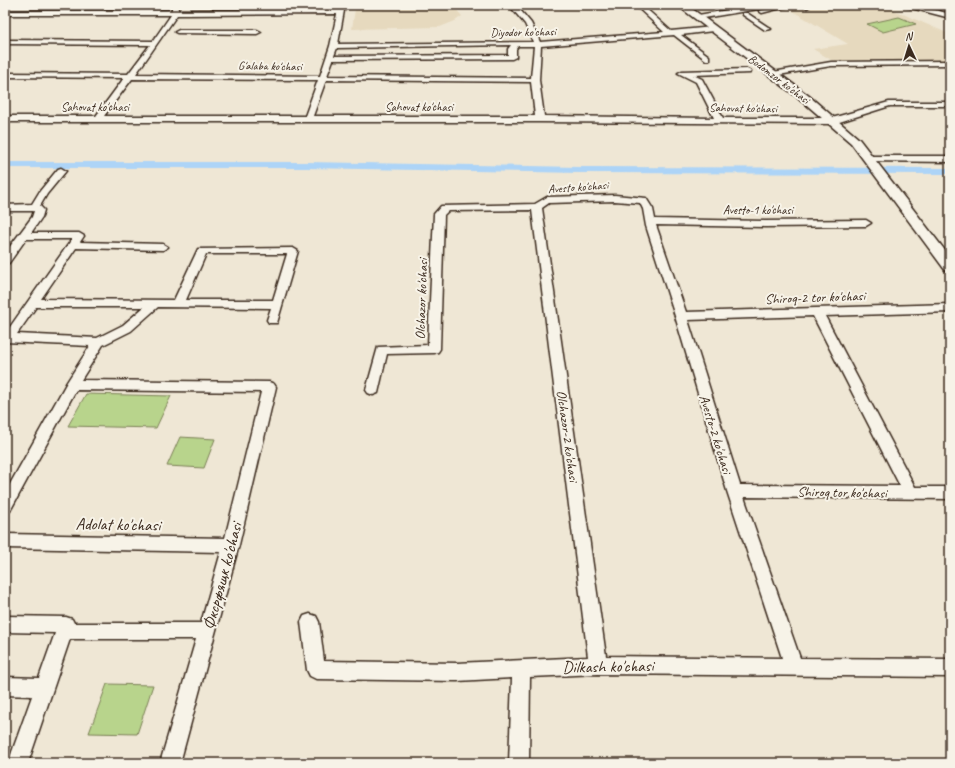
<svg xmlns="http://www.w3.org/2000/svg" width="955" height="768" font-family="Caveat,sans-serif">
<rect width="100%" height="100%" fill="#efe7d5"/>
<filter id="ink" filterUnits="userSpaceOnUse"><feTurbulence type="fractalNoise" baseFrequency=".025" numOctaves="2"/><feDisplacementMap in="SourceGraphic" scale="8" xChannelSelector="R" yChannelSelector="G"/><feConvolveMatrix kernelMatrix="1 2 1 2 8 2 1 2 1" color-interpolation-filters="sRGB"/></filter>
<g filter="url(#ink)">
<path fill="#e6d9be" d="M 194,5 L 333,5 L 334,8 L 202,10 Z
M 393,5 L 452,5 L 462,16 L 455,21 L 440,27 L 352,29 L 355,9 Z
M 817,5 L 882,5 L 947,33 L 950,33 L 950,60 L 833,61 L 813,49 L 848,44 L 791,10 Z"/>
<path fill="#b8d48c" stroke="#7a7f55" d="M 899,17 L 916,24 L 883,32 L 867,24 Z
M 86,394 L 171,396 L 156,428 L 68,426 Z
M 180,437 L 215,439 L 204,468 L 167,466 Z
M 107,684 L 153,685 L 137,734 L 89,733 Z"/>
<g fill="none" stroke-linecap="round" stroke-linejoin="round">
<path fill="#add4f7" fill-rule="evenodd" d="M 5,162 L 306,162 L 580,167 L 950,168 L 950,174 L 580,173 L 306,168 L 5,168 Z"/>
<g stroke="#3b2a1e" stroke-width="3">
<path id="minor" d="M 175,5 L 178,7 L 178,10 L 338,10 L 339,5 L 345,5 L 338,44 L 533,42 L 525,24 L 509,5 L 516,5 L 531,23 L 540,42 L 664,32 L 635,5 L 642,5 L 671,31 L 713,27 L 717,29 L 713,31 L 681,35 L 709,56 L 709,60 L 706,60 L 674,35 L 541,46 L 539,80 L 544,116 L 714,118 L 696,82 L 678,73 L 682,71 L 747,69 L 751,71 L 750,73 L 693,75 L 702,79 L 723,118 L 832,118 L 889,102 L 950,102 L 950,106 L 890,106 L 833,124 L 540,122 L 5,122 L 5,116 L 96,116 L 124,78 L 5,77 L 5,73 L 128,74 L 150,45 L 5,44 L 5,40 L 153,41 L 171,15 L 5,15 L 5,11 L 172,10 L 172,7 ZM 337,14 L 330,46 L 320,76 L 136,74 L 177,15 ZM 511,45 L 508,49 L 508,55 L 334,56 L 337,48 ZM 518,46 L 534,46 L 531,78 L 327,76 L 333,60 L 512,59 L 516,57 L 516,49 ZM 132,79 L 318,80 L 305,116 L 104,116 ZM 326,80 L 531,82 L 535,116 L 313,116 Z
M 758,5 L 773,5 L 770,7 L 698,19 L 695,17 L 698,15 Z
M 781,5 L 793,5 L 762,13 L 759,11 Z
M 802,5 L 810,5 L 810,6 L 807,8 Z
M 900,5 C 917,5 933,9 950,14 L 950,18 Z
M 743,13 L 747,13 L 771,29 L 765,30 L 743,15 Z
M 179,30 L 257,30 L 261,32 L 257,34 L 177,33 L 175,32 Z
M 950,61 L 950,65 L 831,66 L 773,76 L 769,74 L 773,72 L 831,62 Z
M 870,156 L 950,156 L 950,162 L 867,161 L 865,159 L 867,157 Z
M 61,168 L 66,171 L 47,194 L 40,206 L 44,210 L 42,217 L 31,233 L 79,233 L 84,236 L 80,242 L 163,244 L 168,247 L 163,250 L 76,248 L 41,299 L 174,300 L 198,249 L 293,248 L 298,251 L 277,323 L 269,323 L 267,320 L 271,308 L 158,307 L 131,331 L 103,345 L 81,380 L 269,382 L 274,384 L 276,387 L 239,545 L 180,763 L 160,763 L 196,639 L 70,639 L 28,763 L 8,763 L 32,696 L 5,695 L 5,677 L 39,678 L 55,633 L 5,632 L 5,616 L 66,617 L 72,619 L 74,623 L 201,623 L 221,552 L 5,548 L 5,534 L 225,538 L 261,392 L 76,390 L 10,511 L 5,513 L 5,493 L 67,382 L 90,346 L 5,342 L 5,334 L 72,239 L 26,239 L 9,263 L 5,264 L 5,253 L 32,217 L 34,211 L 5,211 L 5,205 L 32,204 L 40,191 L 58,169 ZM 206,254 L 287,254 L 273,300 L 186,300 ZM 36,307 L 144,307 L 123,325 L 97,338 L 17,334 Z
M 615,195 L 646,198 L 653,209 L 655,219 L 765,221 L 866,220 L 871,223 L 866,226 L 765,227 L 656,225 L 686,312 L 950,304 L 950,312 L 825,316 L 915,487 L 950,487 L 950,499 L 744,497 L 800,658 L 950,659 L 950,677 L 598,674 L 530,677 L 529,763 L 509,763 L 512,678 L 457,681 L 316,679 L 310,676 L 307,670 L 301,622 L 304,616 L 310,614 L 316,616 L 319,622 L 324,661 L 457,663 L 588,657 L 532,210 L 448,211 L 444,215 L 440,349 L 438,352 L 434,353 L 387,354 L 378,393 L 373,395 L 368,393 L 366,390 L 378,347 L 428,345 L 434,214 L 441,206 L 535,204 L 547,197 ZM 615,201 L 640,203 L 643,209 L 646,226 L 675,316 L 727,491 L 782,658 L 606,656 L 542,208 L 549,203 ZM 813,316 L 900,486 L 740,485 L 688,320 Z"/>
</g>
<g stroke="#3b2a1e" stroke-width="3">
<path id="tertiary" d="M 677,5 L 687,5 L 809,96 L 859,139 L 950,257 L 950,271 L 945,270 L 851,143 L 801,100 Z"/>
</g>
<use href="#minor" fill="#f7f3e8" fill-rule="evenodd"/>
<use href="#tertiary" fill="#f7f3e8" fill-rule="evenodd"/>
</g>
</g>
<g text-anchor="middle" stroke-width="4" stroke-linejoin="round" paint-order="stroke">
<g font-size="12" fill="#3b2a1e" stroke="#f7f3e8">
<text transform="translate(523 32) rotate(-1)" y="4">Diyodor ko'chasi</text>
<text transform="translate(270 66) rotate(1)" y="4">G'alaba ko'chasi</text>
<text transform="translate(779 79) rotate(37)" y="4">Bodomzor ko'chasi</text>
<text x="95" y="111">Sahovat ko'chasi</text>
<text x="419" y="111">Sahovat ko'chasi</text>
<text transform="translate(743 108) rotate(1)" y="4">Sahovat ko'chasi</text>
<text transform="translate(578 187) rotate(-4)" y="4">Avesto ko'chasi</text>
<text x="758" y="214">Avesto-1 ko'chasi</text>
</g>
<g font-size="14" fill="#3b2a1e" stroke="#f7f3e8">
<text transform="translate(815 297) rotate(-2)" y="5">Shiroq-2 tor ko'chasi</text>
<text transform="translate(421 299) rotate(-88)" y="5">Olchazor ko'chasi</text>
<text transform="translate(716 434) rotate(73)" y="5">Avesto-2 ko'chasi</text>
<text transform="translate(568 436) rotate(82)" y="5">Olchazor-2 ko'chasi</text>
<text transform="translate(842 492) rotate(1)" y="5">Shiroq tor ko'chasi</text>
</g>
<g font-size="17" fill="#3b2a1e" stroke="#f7f3e8">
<text transform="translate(118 524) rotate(1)" y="6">Adolat ko'chasi</text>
<text transform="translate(222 576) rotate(-75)" y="6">Фксрфящк ko'chasi</text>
<text transform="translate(608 666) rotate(-1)" y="6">Dilkash ko'chasi</text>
</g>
</g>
<rect width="955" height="768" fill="none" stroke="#f7f3e8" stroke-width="20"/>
<rect x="10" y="10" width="935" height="748" fill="none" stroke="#3b2a1e" stroke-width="1.5" filter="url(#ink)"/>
<g transform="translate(909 46) rotate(356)" stroke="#f7f3e8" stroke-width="3" paint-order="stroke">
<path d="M0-3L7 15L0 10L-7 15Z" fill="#3b2a1e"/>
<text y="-6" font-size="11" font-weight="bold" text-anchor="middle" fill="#3b2a1e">N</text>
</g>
</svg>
